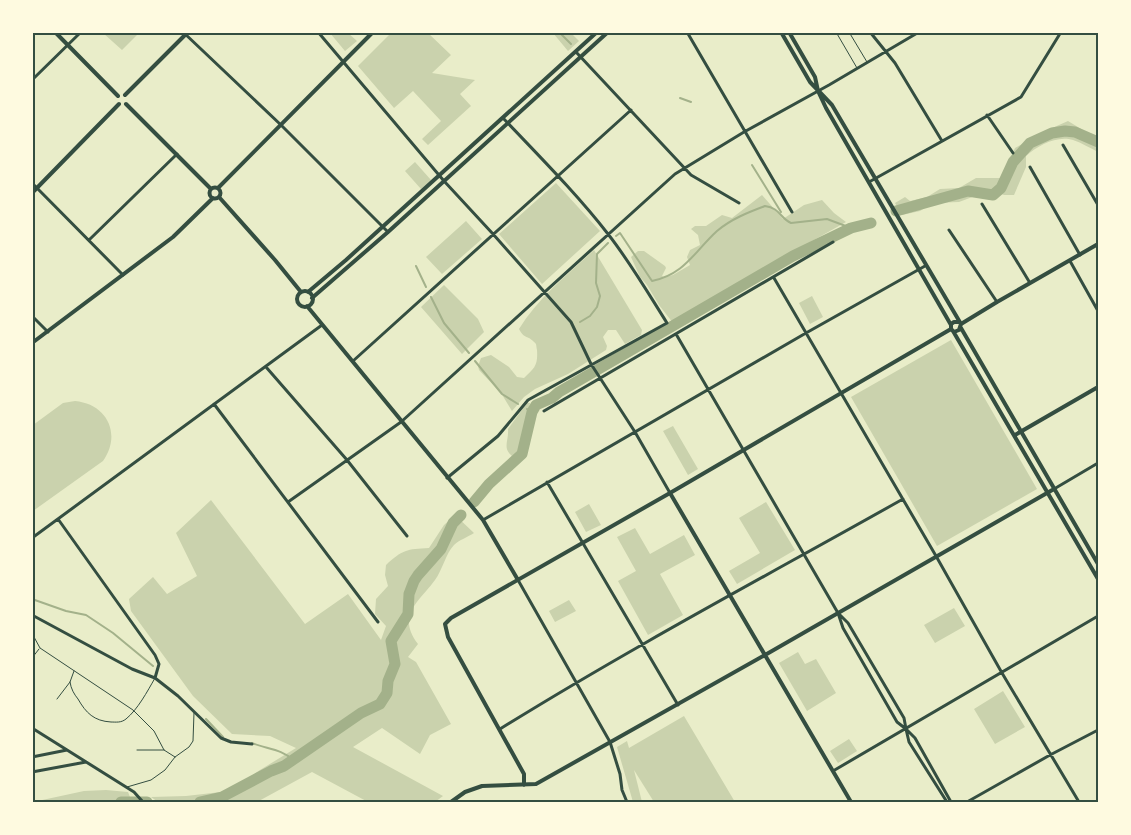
<svg xmlns="http://www.w3.org/2000/svg" width="1131" height="835" font-family="'Nunito Sans',sans-serif">
<rect width="100%" height="100%" fill="#e9edc9"/>
<path fill="#cad2ad" d="M 392,32 L 428,33 L 451,55 L 432,73 L 475,80 L 460,94 L 471,106 L 428,145 L 422,139 L 441,121 L 413,91 L 394,108 L 358,66 Z
M 103,33 L 139,33 L 122,50 Z
M 330,33 L 348,33 L 357,41 L 345,51 Z
M 553,33 L 571,33 L 579,41 L 568,51 Z
M 1068,121 L 1096,138 L 1098,138 L 1098,152 C 1090,148 1082,143 1073,140 C 1058,135 1038,145 1026,156 L 1026,167 L 1014,195 L 1004,195 L 991,190 L 959,202 L 933,203 L 920,211 L 902,215 L 895,203 L 905,197 L 910,201 L 927,197 L 940,189 L 959,188 L 976,178 L 1001,178 L 1015,148 L 1041,133 Z
M 415,162 L 431,180 L 421,189 L 405,171 Z
M 556,183 L 600,231 L 542,284 L 499,234 Z
M 762,195 L 783,219 L 804,205 L 822,200 L 834,213 L 846,222 L 764,268 L 673,323 L 659,305 L 647,285 L 640,277 L 631,257 L 638,251 L 644,251 L 665,266 L 666,268 L 662,276 L 664,277 L 673,275 L 690,265 L 687,257 L 690,250 L 700,245 L 698,235 L 691,229 L 695,226 L 706,226 L 722,215 L 732,218 Z
M 466,221 L 482,239 L 442,274 L 426,257 Z
M 594,250 L 642,330 L 641,335 L 625,344 L 616,330 L 608,330 L 603,337 L 607,346 L 606,350 L 568,374 L 535,389 L 524,397 L 512,411 L 501,393 L 479,370 L 478,366 L 481,358 L 491,355 L 509,367 L 517,377 L 524,378 C 535,368 538,365 537,350 C 536,346 537,344 534,342 C 528,335 525,340 519,329 C 538,298 567,275 594,250 Z
M 444,285 L 478,319 L 484,332 L 462,354 L 421,307 Z
M 812,296 L 823,317 L 810,324 L 799,303 Z
M 951,340 L 1037,489 L 937,546 L 851,397 Z
M 75,401 C 107,404 122,434 103,461 L 33,511 L 33,425 L 63,403 Z
M 527,403 L 530,403 L 522,446 L 518,454 L 512,456 C 502,448 509,441 508,429 Z
M 673,426 L 698,469 L 688,475 L 663,431 Z
M 211,500 L 305,624 L 348,594 L 381,640 L 386,626 L 375,614 L 376,599 L 388,586 L 385,575 L 386,565 C 402,550 407,549 429,548 L 444,525 L 455,515 L 474,533 C 468,537 459,540 454,545 C 446,553 442,571 435,580 C 419,602 396,615 418,644 L 408,657 L 416,662 L 451,724 L 430,735 L 420,754 L 382,728 L 353,747 L 443,796 L 435,802 L 368,802 L 312,772 L 257,802 L 158,802 L 151,797 L 186,796 L 221,792 L 238,785 L 260,770 L 296,748 L 270,736 L 232,734 L 193,696 L 131,611 L 129,599 L 153,577 L 167,594 L 197,576 L 176,533 Z
M 766,502 L 795,550 L 737,584 L 729,571 L 760,553 L 739,518 Z
M 589,504 L 601,525 L 586,532 L 575,512 Z
M 635,528 L 650,554 L 684,535 L 695,555 L 660,574 L 683,615 L 648,635 L 618,581 L 636,571 L 617,537 Z
M 569,600 L 576,611 L 555,622 L 549,611 Z
M 954,608 L 965,626 L 935,643 L 924,625 Z
M 798,652 L 805,664 L 816,659 L 836,693 L 807,711 L 779,663 Z
M 1003,691 L 1025,727 L 995,744 L 974,709 Z
M 684,716 L 735,802 L 654,802 L 634,770 L 642,802 L 633,802 L 617,747 L 627,741 L 629,748 Z
M 849,739 L 857,751 L 838,763 L 830,751 Z
M 106,790 L 128,792 L 132,802 L 33,802 L 84,791 Z"/>
<g fill="none" stroke-linecap="round" stroke-linejoin="round">
<path stroke="#a3b18a" stroke-width="2" d="M 559,32 L 571,44
M 680,98 L 691,102
M 752,165 L 781,212
M 616,236 L 620,233 L 652,281 C 685,274 694,252 717,231 C 731,219 749,212 765,206 C 780,208 780,218 791,223 L 827,219 L 851,228
M 416,266 L 426,287
M 431,297 L 444,323 L 469,353
M 580,322 L 590,316 L 597,307 L 600,296 L 596,283 L 597,254 L 608,243
M 475,361 L 502,394 L 518,404
M 527,409 L 532,412
M 32,599 L 66,611 L 86,615 L 113,633 L 153,666
M 206,719 L 223,737
M 252,743 C 266,749 282,749 293,760"/>
<path stroke="#a3b18a" stroke-width="11" d="M 896,211 L 968,191 L 993,195 L 1001,188 L 1013,162 L 1030,143 L 1052,133 L 1065,131 L 1075,132 L 1098,142
M 474,502 L 489,484 L 522,454 L 532,412 L 536,405 L 552,398 L 559,392 L 793,256 L 851,228 L 871,223
M 121,802 L 147,802
M 200,802 L 222,797 L 271,771 L 284,766 L 361,713 L 380,704 L 387,693 L 388,681 L 395,664 L 391,641 L 408,614 L 409,594 L 414,581 L 418,575 L 441,549 L 453,523 L 461,515"/>
<path stroke="#344e41" stroke-width="1" d="M 836,32 L 857,68
M 849,32 L 867,62
M 32,623 L 34,637 L 40,648 L 133,710 L 154,731 L 164,750 L 175,757
M 32,658 L 39,649
M 70,682 C 71,689 74,694 78,699 C 86,713 94,721 111,722 C 116,722 121,723 126,719 C 138,709 147,692 155,678
M 57,699 L 70,682 L 74,671
M 137,750 L 164,750
M 127,787 L 151,780 L 165,770 L 175,757 L 189,747 L 193,741 L 194,713"/>
<path stroke="#344e41" stroke-width="3" d="M 183,32 L 281,125 L 388,232
M 318,32 L 444,181 L 493,234 L 571,322 L 591,364 L 635,432 L 670,493
M 687,32 L 792,212
M 870,32 L 895,63 L 942,141
M 576,52 L 691,175 L 739,203
M 32,80 L 81,32
M 987,115 L 1013,153
M 1063,145 L 1098,205
M 1030,167 L 1080,255
M 869,182 L 1021,97 L 1061,32
M 32,183 L 123,275
M 982,204 L 1030,283
M 949,230 L 997,302
M 89,240 L 177,154
M 1070,261 L 1098,311
M 774,278 L 936,556 L 1002,673 L 1079,802
M 32,316 L 48,332
M 676,334 L 838,613 L 843,628 L 897,722 L 906,729 L 909,742 L 947,802
M 353,361 L 631,110
M 266,367 L 347,460 L 407,536
M 214,404 L 378,622
M 544,411 L 833,242
M 447,478 L 498,436 L 528,400 L 667,323 C 648,293 630,262 608,234 C 576,193 539,156 503,118
M 547,482 L 678,705
M 1054,489 L 1098,463
M 288,502 L 401,422 L 675,174 L 744,132 L 829,85 L 919,32
M 58,519 L 155,655 L 159,664 L 155,678
M 483,520 L 806,333 L 925,266
M 32,538 L 322,325
M 518,580 L 610,742 L 620,774 L 622,790 L 627,802
M 839,614 L 848,623 L 904,718 L 906,729 L 915,738 L 951,802
M 32,615 L 132,669 L 155,678 L 178,696 L 221,738 L 231,742 L 252,744
M 32,728 L 134,792 L 143,802
M 500,729 C 632,647 768,575 903,499
M 32,757 L 67,750
M 833,771 L 1098,616
M 32,772 L 86,762
M 967,802 L 1050,755 L 1098,730"/>
<path stroke="#344e41" stroke-width="4" d="M 55,32 L 118,96
M 781,32 L 810,82 L 832,105 L 961,324 L 959,330 L 954,332 L 951,329 L 951,324 L 954,322 L 958,322
M 789,32 L 815,77 L 818,91 L 826,108 L 951,325
M 125,95 L 188,32
M 126,104 L 211,189
M209.5 193a5.5 5.5 0 1 1 11 0a5.5 5.5 0 1 1-11 0Z
M 218,188 L 373,32
M 32,193 L 119,104
M 219,197 L 275,260 L 301,292
M297 299a8 8 0 1 1 16 0a8 8 0 1 1-16 0Z
M 308,292 L 346,260 L 597,32
M 312,298 L 388,232 L 608,32
M 307,306 L 483,520 L 518,580
M 961,324 L 997,302 L 1098,244
M 961,328 L 1098,564
M 953,331 L 1098,579
M 32,343 L 173,237 L 213,198
M 1015,435 L 1098,387
M 670,493 L 851,802
M 524,785 L 524,774 L 448,637 L 445,624 L 451,618 L 670,493 L 951,329
M 451,802 L 465,792 L 482,786 L 536,784 L 765,655 L 1054,489"/>
</g>
<rect width="1131" height="835" fill="none" stroke="#fefae0" stroke-width="68"/>
<rect x="34" y="34" width="1063" height="767" fill="none" stroke="#344e41" stroke-width="2"/>
</svg>
